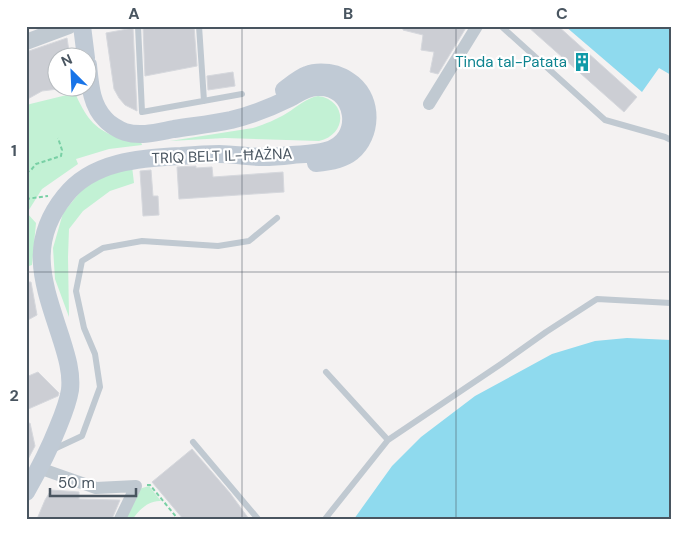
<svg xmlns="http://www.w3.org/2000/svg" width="697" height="545" font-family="'DM Sans',sans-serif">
<rect width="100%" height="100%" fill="#f4f2f2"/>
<path fill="#c2f1d4" d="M 75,93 C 85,115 93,129 117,137 C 124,139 133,138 140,139 L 142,145 L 109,149 L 76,159 L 78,164 L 42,189 L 27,213 L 36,223 L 32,265 L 26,267 L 26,106 L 30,104 Z
M 318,96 C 347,100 348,134 319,141 L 225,138 L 170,141 L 253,128 C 265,124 276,120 287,113 C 297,107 306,98 318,96 Z
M 132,166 L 134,183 L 110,191 L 83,211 L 69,229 L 68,257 L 69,317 L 55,279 L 53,248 L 63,213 L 84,187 L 111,171 Z
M 149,486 L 161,501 C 150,500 139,509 133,519 L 123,519 L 139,489 Z"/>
<path fill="#8fdaee" d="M 565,26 L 671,26 L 671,75 L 659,68 L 642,92 Z
M 627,338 L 671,340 L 671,519 L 354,519 L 392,466 L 421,437 L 475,396 L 552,354 L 595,341 Z"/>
<path fill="#ccced4" stroke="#d6d8dd" d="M 143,26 L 194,26 L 197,66 L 145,76 Z
M 403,26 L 467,26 L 438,74 L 430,72 L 434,52 L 421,50 L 423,35 L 403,30 Z
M 527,26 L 558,26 L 637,97 L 624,112 Z
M 133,28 L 137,111 L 125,105 L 119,98 L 114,89 L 106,33 Z
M 67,38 L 70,58 L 58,58 L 58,89 L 42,91 L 26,100 L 26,52 Z
M 233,72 L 235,86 L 208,90 L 207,76 Z
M 196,166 L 196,168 L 212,167 L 213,177 L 283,172 L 284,192 L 179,199 L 177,167 Z
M 151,170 L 153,196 L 158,196 L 159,215 L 143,216 L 140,171 Z
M 26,282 L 31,282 L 37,315 L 26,321 Z
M 38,372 L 59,393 L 58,396 L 26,410 L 26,377 Z
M 30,423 L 35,446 L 26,463 L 26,424 Z
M 192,449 L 230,493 L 249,519 L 183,519 L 152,482 Z
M 51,490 L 79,492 L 79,499 L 120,500 L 112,519 L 37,519 L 45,500 Z"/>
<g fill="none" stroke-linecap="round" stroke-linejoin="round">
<path stroke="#79d0a5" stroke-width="2" stroke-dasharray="4 2.5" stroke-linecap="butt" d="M 26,173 L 31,170 L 36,164 L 61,156 L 62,150 L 58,138
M 26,199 L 48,196
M 147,485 L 150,485 L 178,519"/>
<path stroke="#c0c9d1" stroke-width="6" d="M 138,26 L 142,112 L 242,94
M 199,26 L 204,101
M 501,26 L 605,120 L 665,137 L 671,140
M 326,372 L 388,440
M 193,442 L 258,519
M 52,450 L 82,436 L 100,387 L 95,354 L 84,328 L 76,291 L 82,261 L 103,248 L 142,241 L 218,246 L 249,241 L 277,218
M 325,519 L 388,440 L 501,364 L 546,332 L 597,299 L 671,303"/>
<path stroke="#c0c9d1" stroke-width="12" d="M 429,104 L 477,26
M 39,468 L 96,488 L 136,486 L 120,519"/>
<path stroke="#c0c9d1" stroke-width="16" d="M 26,42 L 69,26"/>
<path stroke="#c0cad5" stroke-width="18" d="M 82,26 L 86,58
M 284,90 C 291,85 299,78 307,75 C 314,72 322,72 329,73 C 339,74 346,79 353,84 C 373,101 372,135 352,152 C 342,160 329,162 316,163
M 26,492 C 38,471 49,450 58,427 C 63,415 68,403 70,390 C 72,372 66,354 61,338 C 44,285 26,244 65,196 C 92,161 141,158 181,156 C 193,155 207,154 219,154 C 234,154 249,157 263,157 C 273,157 283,156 292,155 C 303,154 315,154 326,151 C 365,141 356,84 317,87 C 307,87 299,93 290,98 C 272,107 251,115 231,120 C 212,124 193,126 174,129 C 158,132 141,137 125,132 C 119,130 109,124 105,119 C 91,105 90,84 88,65"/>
</g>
<path fill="none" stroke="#495560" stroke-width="1" stroke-opacity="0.55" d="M 242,26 L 242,519M 456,26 L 456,519M 26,272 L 671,272"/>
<defs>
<g id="building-bare" transform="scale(1.5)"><path d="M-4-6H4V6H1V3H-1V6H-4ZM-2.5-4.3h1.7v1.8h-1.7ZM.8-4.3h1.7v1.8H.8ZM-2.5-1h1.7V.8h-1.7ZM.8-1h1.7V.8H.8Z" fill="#0f9aa8" stroke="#fff" stroke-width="2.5" paint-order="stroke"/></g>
</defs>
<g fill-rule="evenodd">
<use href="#building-bare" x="582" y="62"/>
</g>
<g text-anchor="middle" stroke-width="4.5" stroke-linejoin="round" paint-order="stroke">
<g font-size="15" fill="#0d838f" stroke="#fff" text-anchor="end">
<text x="567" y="67">Tinda tal-Patata</text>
</g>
<g font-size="15" fill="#495560" stroke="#fff">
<text transform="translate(222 156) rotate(-2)" y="5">TRIQ BELT IL-ĦAŻNA</text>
</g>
</g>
<rect width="697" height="545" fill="none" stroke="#ffffff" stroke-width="55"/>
<g transform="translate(72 72) rotate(336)"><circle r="24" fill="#ffffff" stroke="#b6bbbf"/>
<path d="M0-4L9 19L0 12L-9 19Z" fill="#1874e8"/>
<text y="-8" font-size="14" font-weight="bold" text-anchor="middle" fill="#495560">N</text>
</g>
<path d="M50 488v8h86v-8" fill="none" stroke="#495560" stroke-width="2.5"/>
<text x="58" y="488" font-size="15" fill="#495560" stroke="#ffffff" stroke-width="4" paint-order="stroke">50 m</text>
<rect x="28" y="28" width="642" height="490" fill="none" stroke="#495560" stroke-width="2"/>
<g font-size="16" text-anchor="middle" font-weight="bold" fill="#495560">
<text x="134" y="19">A</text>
<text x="348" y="19">B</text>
<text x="562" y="19">C</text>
<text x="14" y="156">1</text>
<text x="14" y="401">2</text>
</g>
</svg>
